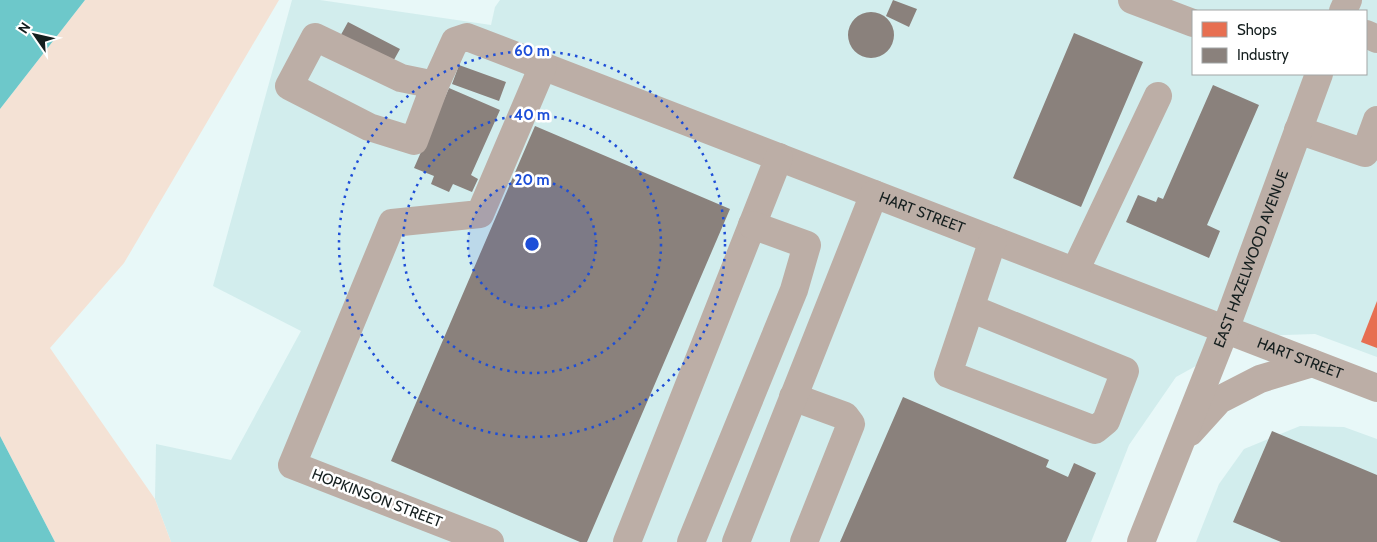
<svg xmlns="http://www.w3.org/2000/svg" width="1377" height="542" font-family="Cabin,sans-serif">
<rect width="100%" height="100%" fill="#e8f8f8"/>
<path fill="#d2eded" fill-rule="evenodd" d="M 292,0 L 320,0 L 491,25 L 495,7 L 500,0 L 1377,0 L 1377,357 L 1315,334 L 1250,336 L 1176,377 L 1129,445 L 1091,542 L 171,542 L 155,499 L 156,444 L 231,460 L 301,331 L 213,286 ZM 1193,11 L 1366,11 L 1366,74 L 1193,74 Z
M 1300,426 L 1344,427 L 1377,439 L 1377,542 L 1196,542 L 1219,484 L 1244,449 Z"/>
<path fill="#f4e2d5" d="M 85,0 L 279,0 L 124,263 L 50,348 L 155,499 L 171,542 L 55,542 L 0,436 L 0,109 Z"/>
<path fill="#6dc8ca" d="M 0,0 L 85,0 L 0,109 Z
M 0,436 L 55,542 L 0,542 Z"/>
<path fill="#e76f51" d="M 1377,301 L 1377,348 L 1361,342 Z"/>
<path fill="#8a817c" d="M 893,0 L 917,9 L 909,27 L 886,16 Z
M848 35a23 23 0 1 1 46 0a23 23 0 1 1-46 0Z
M 348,22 L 400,49 L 390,67 L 338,40 Z
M 1074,33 L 1143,62 L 1081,207 L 1013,178 Z
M 459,65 L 506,82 L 499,101 L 452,84 Z
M 1213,85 L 1259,105 L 1207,225 L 1220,231 L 1209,258 L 1126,222 L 1138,195 L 1156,202 L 1158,197 L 1163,199 Z
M 449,88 L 500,110 L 471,175 L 478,179 L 472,192 L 453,184 L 449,192 L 431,184 L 434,176 L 414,168 Z
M 535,126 L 730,209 L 587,542 L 580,542 L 391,461 Z
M 903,397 L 1049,460 L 1046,467 L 1068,477 L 1074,463 L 1096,473 L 1066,542 L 840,542 Z
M 1272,431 L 1377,475 L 1377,542 L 1281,542 L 1233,522 Z"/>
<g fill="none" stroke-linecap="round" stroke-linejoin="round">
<g stroke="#bcaea6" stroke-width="28">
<path d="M 1132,0 L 1193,23"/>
<path d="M 1343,11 L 1348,0"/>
<path d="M 1366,34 L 1377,39"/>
<path id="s1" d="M 435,85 L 401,78 L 315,37 L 289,86 L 369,127 L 414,141 L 435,85 L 455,41 L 467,37 L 1377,388"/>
<path d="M 1298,130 L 1365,153 L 1377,120"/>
<path d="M 1075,271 L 1158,96"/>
<path d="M 970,308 L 1125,371 L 1106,421 L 1095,430 L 948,374 L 993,240"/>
<path d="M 793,397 L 845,416 L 851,424 L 804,542"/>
<path d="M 1190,432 L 1219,400 L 1260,379 L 1312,363"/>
<path d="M 490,542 L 292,465 L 392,223 L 480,214 L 543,66"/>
<path d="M 627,542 L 779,157"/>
<path d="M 691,542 L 794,290 L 807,245 L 752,225"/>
<path d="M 736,542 L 874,194"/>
<path id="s2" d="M 1141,542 L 1225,330 L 1319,74"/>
</g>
</g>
<circle cx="532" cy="244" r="64" fill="#1d4ed8" fill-opacity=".12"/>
<g fill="none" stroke="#1d4ed8" stroke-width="2.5" stroke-dasharray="2.5 5">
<circle cx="532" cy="244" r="64"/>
<circle cx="532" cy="244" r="129"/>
<circle cx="532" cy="244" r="193"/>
</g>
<g text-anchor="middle" stroke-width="5" stroke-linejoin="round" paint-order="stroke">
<g font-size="15" fill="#141e1e" stroke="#fff">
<text dy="5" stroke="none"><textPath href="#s1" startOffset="931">HART STREET</textPath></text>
<text dy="5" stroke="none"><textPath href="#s2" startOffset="304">EAST HAZELWOOD AVENUE</textPath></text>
<text dy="5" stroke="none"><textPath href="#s1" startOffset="1336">HART STREET</textPath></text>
<text transform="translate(377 498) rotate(21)" y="5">HOPKINSON STREET</text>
</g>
</g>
<circle cx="532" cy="244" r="8" fill="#1d4ed8" stroke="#fff" stroke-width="2.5"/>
<g font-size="15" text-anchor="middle" font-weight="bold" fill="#1d4ed8" stroke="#fff" stroke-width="5" stroke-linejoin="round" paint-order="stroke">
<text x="532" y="56">60 m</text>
<text x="532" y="120">40 m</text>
<text x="532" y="185">20 m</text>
</g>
<rect x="1192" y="10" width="175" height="65" fill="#ffffff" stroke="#a1a5a5"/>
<rect x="1202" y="22" width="25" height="15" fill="#e76f51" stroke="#a1a5a5"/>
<text x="1237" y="35" font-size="15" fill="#141e1e">Shops</text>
<rect x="1202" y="48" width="25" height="15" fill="#8a817c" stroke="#a1a5a5"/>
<text x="1237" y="60" font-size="15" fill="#141e1e">Industry</text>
<g transform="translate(35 35) rotate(304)" stroke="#ffffff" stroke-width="4" paint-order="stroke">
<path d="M0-4L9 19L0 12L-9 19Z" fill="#141e1e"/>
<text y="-8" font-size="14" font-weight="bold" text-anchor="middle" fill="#141e1e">N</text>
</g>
</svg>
